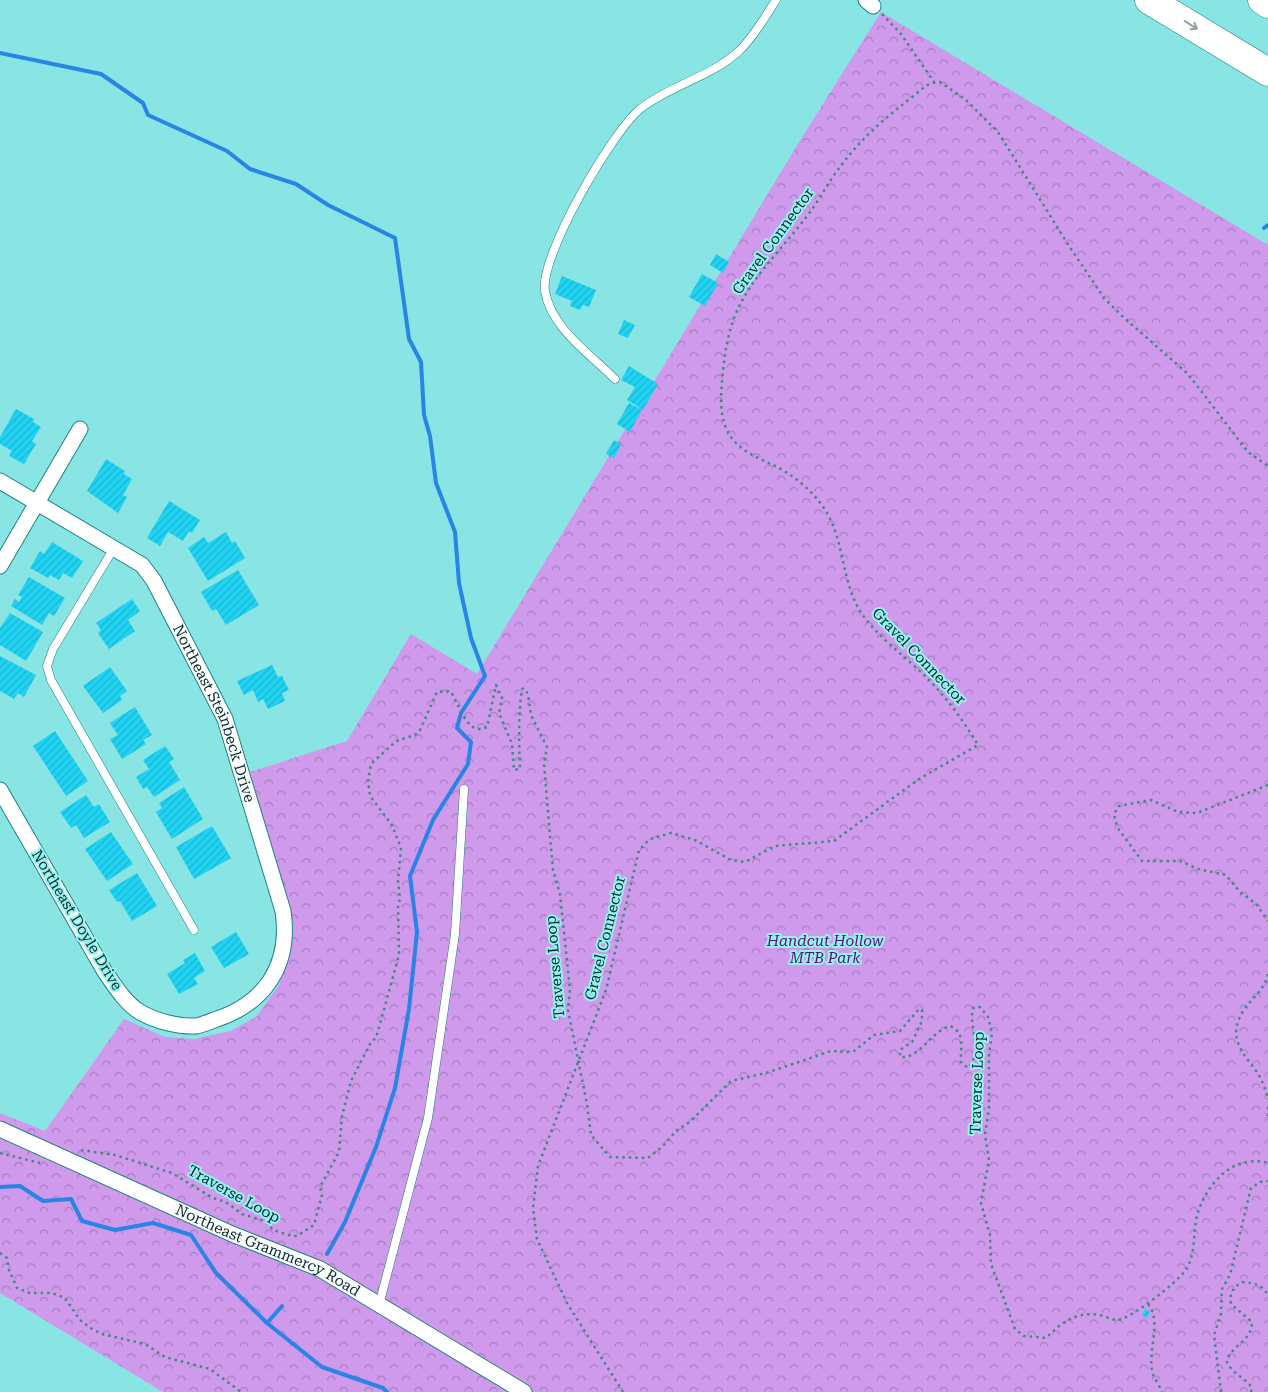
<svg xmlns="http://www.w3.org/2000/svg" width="1268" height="1392" font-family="'Roboto Serif',serif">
<defs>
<pattern id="park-crowns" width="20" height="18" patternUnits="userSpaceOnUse" patternTransform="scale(1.25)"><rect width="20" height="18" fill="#d09aec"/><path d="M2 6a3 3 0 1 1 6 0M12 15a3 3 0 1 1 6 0" fill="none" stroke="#a67ebf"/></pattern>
<pattern id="building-hatch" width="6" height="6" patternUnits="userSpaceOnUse" patternTransform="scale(1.25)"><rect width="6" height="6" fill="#20d3f2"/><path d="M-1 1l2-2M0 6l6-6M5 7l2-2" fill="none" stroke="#1bb5d0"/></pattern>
</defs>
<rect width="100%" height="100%" fill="#89e5e3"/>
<path fill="url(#park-crowns)" d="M 881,12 L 1268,245 L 1268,1392 L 163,1392 L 0,1293 L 0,1113 L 45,1131 L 124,1019 L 165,1037 L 194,1039 L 230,1031 L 256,1017 L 279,985 L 289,954 L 293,925 L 247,773 L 347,741 L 411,634 L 477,674 L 804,134 Z"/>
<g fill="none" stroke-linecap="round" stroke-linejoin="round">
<path stroke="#2984e6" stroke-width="4" d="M 0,53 L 101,74 L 143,103 L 148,115 L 227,151 L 250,169 L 296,184 L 328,205 L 395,238 L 409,339 L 421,362 L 424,415 L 430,436 L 436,483 L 455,532 L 459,583 L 471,638 L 485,676 L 461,713 L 457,728 L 471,742 L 468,764 L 433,820 L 410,876 L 417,932 L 409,1009 L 395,1088 L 376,1147 L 345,1222 L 327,1254
M 1264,228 L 1268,225
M 0,1187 L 20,1186 L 43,1201 L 71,1199 L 82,1221 L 115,1230 L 153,1223 L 191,1235 L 216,1273 L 267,1323 L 322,1367 L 383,1388 L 387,1392
M 267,1323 L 282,1306"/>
</g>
<path fill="url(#building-hatch)" d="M 716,254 L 729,262 L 723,273 L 710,265 Z
M 702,274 L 718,283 L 705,306 L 689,297 Z
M 562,276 L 596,290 L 589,307 L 583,305 L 580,310 L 570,306 L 572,301 L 555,294 Z
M 624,320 L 635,325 L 628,338 L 618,334 Z
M 629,366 L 658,384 L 643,410 L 627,400 L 635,387 L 621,380 Z
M 629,403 L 642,410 L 630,432 L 617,424 Z
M 16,409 L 34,419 L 33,422 L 41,427 L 32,441 L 36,444 L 24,464 L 9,456 L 12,451 L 0,444 L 0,437 Z
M 614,440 L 621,445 L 614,458 L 606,454 Z
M 106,459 L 125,471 L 124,474 L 132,479 L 123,495 L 127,497 L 118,513 L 87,491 Z
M 169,501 L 200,520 L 192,533 L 189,531 L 183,541 L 168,532 L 160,546 L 147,538 Z
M 226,532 L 232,543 L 235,541 L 245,558 L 208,581 L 188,548 L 204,537 L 208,543 Z
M 52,542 L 83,561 L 72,578 L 63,573 L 59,580 L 50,575 L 48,578 L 30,568 L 40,551 L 44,554 Z
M 238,570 L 259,605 L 226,625 L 216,609 L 212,611 L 201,592 Z
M 29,577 L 65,598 L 54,616 L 49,613 L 42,625 L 11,606 L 15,599 L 19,602 L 22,597 L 18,595 Z
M 132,599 L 140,611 L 128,620 L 135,631 L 109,649 L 98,633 L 101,630 L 96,623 Z
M 10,613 L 43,632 L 26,661 L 0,645 L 0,628 Z
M 0,656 L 36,675 L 24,697 L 18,693 L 14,699 L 0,691 Z
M 272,665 L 278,677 L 282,676 L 289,690 L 282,693 L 285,701 L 268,709 L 263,699 L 258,702 L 253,690 L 244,695 L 237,681 Z
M 110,667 L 127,691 L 120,696 L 122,700 L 103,713 L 83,686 Z
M 135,707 L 152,735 L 143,740 L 146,744 L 122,759 L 110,739 L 118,735 L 110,723 Z
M 55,731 L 88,781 L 66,796 L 33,746 Z
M 165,746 L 174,759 L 169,762 L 180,780 L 154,797 L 147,787 L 143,789 L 136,777 L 149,769 L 143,760 Z
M 184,787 L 203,819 L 172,839 L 156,812 L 162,808 L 159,803 Z
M 86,795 L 94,807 L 99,804 L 110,822 L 84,838 L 76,825 L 71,828 L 60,812 Z
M 212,826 L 231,858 L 194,879 L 176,847 Z
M 111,832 L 133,864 L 107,881 L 85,849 Z
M 137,873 L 157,906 L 132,921 L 120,901 L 117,902 L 109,890 Z
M 236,932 L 249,954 L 224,968 L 211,947 Z
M 195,953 L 205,971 L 194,978 L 198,984 L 179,994 L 167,974 L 185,963 L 183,960 Z
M 1145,1309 L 1150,1312 L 1147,1318 L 1142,1315 Z"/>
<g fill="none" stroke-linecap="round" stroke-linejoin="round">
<g stroke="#1c8382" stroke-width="9">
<path id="lane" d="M 615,379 C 590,354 551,328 545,291 C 539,257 612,132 640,109 C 669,86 710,77 738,52 C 753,38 765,17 776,0
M 114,548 L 53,649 L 47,666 L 51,680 L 194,930
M 379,1305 L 428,1118 L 455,934 L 464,789"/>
</g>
<g stroke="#1c8382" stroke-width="17">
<g id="street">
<path d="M 866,0 L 873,6"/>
<path id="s1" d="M 0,481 L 142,565 L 154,581 L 225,719 L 283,911 C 291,965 265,1004 214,1020 C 209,1022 202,1025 196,1026 C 179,1027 155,1021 140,1012 C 125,1003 115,986 105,972 L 0,790"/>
<path d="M 0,566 L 80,429"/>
<path id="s2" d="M 0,1129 L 232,1234 L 320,1269 L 524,1392"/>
</g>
</g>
<g stroke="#1c8382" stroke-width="29">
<path id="highway" d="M 1149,0 L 1268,72
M 1262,0 L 1268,4"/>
</g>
<path stroke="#438685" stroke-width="2.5" stroke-dasharray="2.5 4" stroke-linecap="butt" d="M 882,14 L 901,34 L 934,82
M 1268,785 L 1197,813 L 1178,812 L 1151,800 L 1119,806 L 1114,814 L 1117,827 L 1142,861 L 1180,861 L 1198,869 L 1226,875 L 1240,892 L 1256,904 L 1268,921
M 1268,974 C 1264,993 1246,1001 1239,1019 C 1229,1042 1247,1057 1258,1074 C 1263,1082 1266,1091 1268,1100
M 1268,1107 L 1268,1119
M 81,1150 L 115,1155 L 172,1173 L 213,1198 L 226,1202 L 242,1214 L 265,1221 L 273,1230 L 292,1236 L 297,1236 L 314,1225 L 322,1195 L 320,1187 L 339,1152 L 342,1116 L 351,1081 L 371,1042 L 376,1038 L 399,955 L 398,905 L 400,899 L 398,881 L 401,848 L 392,825 L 370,796 L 368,781 L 371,764 L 396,741 L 415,735 L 420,730 L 437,692 L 450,691 C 459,701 466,738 487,727 L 496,685 L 502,698 L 499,713 L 512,744 L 514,770 L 520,769 C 519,742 518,716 522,689 L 524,688 L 528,694 L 531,715 L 547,747 L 544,763 L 547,801 L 553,870 L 560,894 L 570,990 L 568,1010 L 587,1104 L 591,1135 L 610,1157 L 648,1158 L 662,1147 L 676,1131 L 691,1121 L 731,1081 L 766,1073 L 831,1051 L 853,1052 L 874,1035 L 900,1031 L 919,1009 L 922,1010 L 922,1021 L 912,1042 L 900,1050 L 900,1057 C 920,1059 930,1032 950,1026 C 966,1033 960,1047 961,1062 L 968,1068 C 984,1052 968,1026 973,1008 L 980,1007 L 988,1017 L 992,1033 L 989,1054 L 989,1108 L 985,1135 L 989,1160 L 981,1203 L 990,1235 L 991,1264 L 1015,1329 L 1024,1336 L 1046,1338 C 1061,1323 1076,1311 1099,1315 C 1105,1316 1112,1320 1117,1320 C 1131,1319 1176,1283 1185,1271 C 1197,1254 1192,1231 1198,1212 C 1209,1181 1234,1154 1268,1163
M 0,1153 L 40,1163
M 0,1253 L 7,1258 L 9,1270 L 17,1288 L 30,1293 L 52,1293 L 65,1298 L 80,1320 L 92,1329 L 102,1334 L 145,1344 L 165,1357 L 210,1369 L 241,1392
M 1148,1304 C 1163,1323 1146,1353 1153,1374 C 1155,1380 1160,1386 1162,1392
M 623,1392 L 567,1303 L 537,1239 L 533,1208 L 538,1166 L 606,990 L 639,850 L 650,839 L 671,833 L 695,840 L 731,860 L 745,862 L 775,846 L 834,841 L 919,779 L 978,745 C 963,720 947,698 926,677 C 905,656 877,637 860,611 C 840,578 845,535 821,504 C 810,489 795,477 779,468 C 764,460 747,455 735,442 C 720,426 720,403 722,382 C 724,358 727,333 737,311 C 757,267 797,236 822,194 C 848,151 871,129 911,98 C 920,91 927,82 940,82 L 966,100 L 998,132 L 1069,246 L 1104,298 L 1121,315 L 1188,374 L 1248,452 L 1268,466
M 1221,1392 L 1214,1335 L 1221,1314 L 1222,1289 L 1230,1275 L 1251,1188 L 1260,1182 L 1268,1181
M 1251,1392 L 1252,1388 C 1245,1377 1232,1374 1227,1362 C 1230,1345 1252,1342 1252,1322 L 1231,1304 C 1229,1293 1233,1288 1242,1282 C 1255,1283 1261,1284 1268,1295"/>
<use href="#lane" stroke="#fff" stroke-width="8"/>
<use href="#street" stroke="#fff" stroke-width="15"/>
<use href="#highway" stroke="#fff" stroke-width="28"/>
</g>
<defs><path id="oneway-shaft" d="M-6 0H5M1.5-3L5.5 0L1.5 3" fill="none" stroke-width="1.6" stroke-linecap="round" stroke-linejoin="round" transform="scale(1.25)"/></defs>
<use stroke="#8ca09f" href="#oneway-shaft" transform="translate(1191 25) rotate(32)"/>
<g text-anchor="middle" stroke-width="4" stroke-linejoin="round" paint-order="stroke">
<g font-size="15" fill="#002b2a" stroke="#96f2f0">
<text transform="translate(773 241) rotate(-54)" y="5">Gravel Connector</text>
<text transform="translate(919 656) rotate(46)" y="5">Gravel Connector</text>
<text dy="5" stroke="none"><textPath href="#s1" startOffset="331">Northeast Steinbeck Drive</textPath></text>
<text transform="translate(77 920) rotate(59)" y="5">Northeast Doyle Drive</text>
<text transform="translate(605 938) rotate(-76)" y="5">Gravel Connector</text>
<text transform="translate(555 967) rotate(-95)" y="5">Traverse Loop</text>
<text transform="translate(977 1083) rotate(-88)" y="5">Traverse Loop</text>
<text transform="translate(234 1194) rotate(29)" y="5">Traverse Loop</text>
<text dy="5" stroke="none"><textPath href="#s2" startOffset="294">Northeast Grammercy Road</textPath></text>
</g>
<g font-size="15" font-style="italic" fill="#591075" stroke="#96f2f0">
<text x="825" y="946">Handcut Hollow<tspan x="825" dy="17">MTB Park</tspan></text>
</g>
</g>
</svg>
